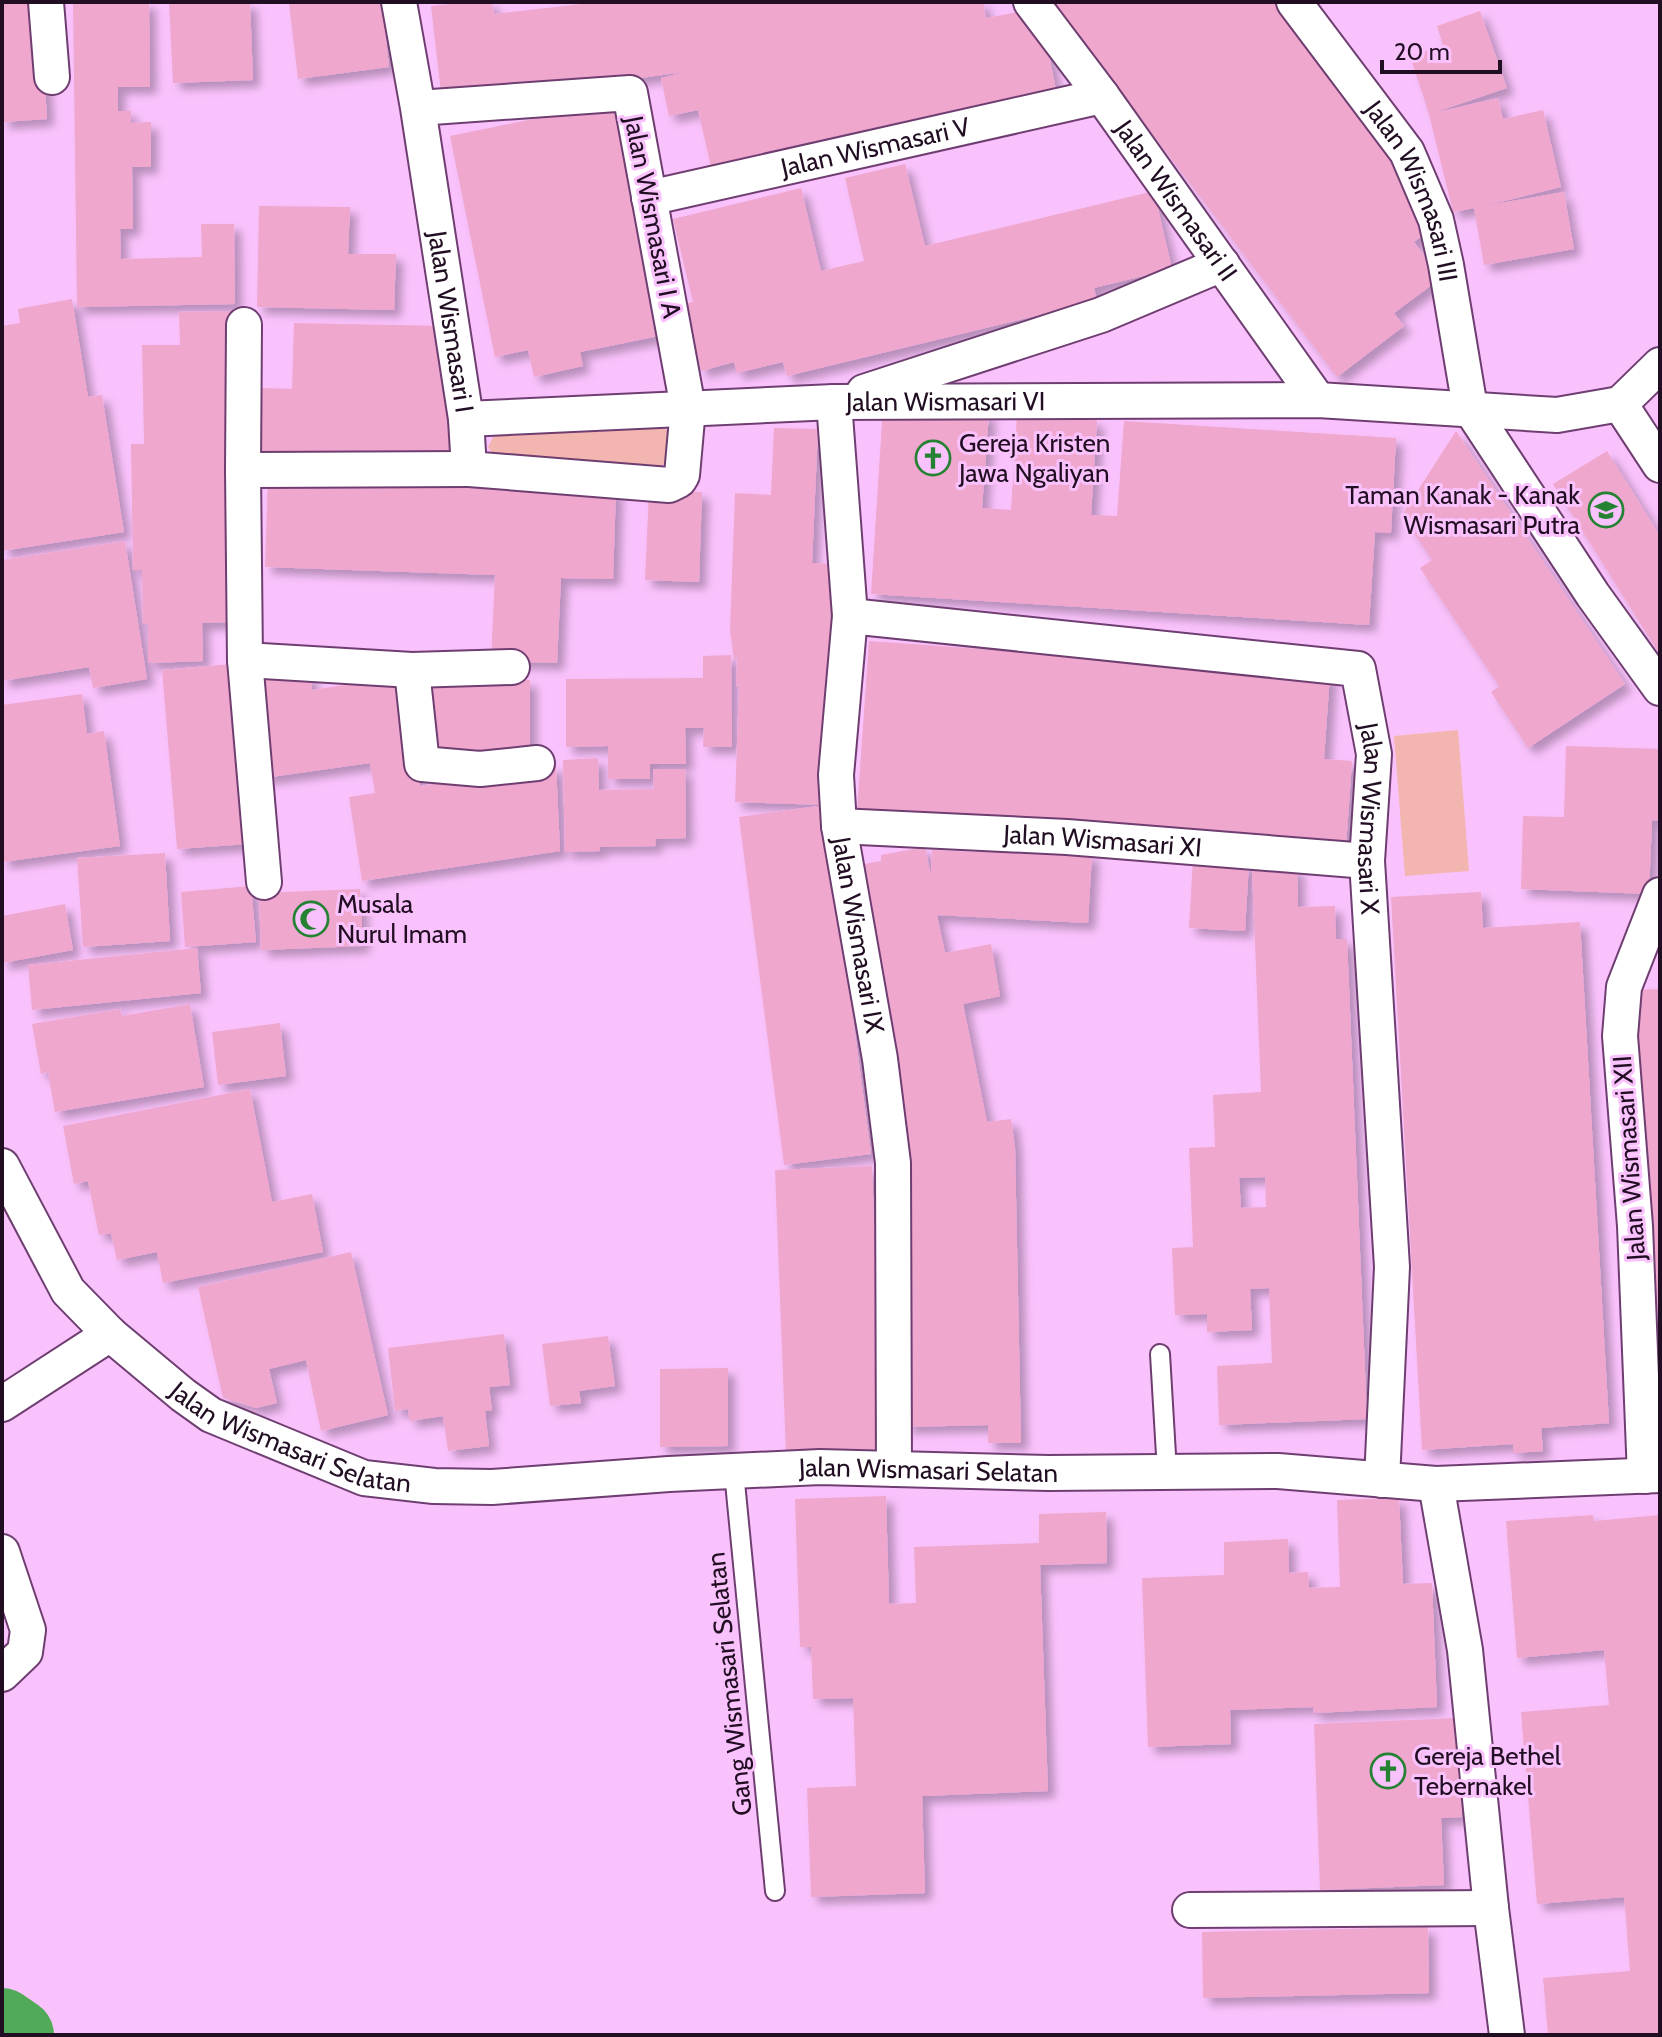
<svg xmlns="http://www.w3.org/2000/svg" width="1662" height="2037" font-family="Cabin,sans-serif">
<defs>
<filter id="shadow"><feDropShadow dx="7" dy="7" stdDeviation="4" flood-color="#0004"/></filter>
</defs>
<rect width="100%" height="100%" fill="#fac2fc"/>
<path fill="#f3b5af" d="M 661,422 L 677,446 L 657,472 L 502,466 L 488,447 L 499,426 Z
M 1458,730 L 1469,871 L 1405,876 L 1394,736 Z"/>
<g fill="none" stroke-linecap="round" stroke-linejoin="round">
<path stroke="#50aa59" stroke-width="72" d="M 2,2024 L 18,2035"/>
</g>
<path fill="#efa7ce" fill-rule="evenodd" filter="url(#shadow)" d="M 2,2 L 40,2 L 47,119 L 2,122 Z
M 73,2 L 149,2 L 150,87 L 118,87 L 118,111 L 131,111 L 131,123 L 151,122 L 151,167 L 132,167 L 133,229 L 120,229 L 121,259 L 202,257 L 201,224 L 234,224 L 235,304 L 77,307 Z
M 169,2 L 250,2 L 253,80 L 173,83 Z
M 305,2 L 382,2 L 389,67 L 298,79 L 289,4 Z
M 470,2 L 492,2 L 494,14 L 599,2 L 983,2 L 986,18 L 1018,12 L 1049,55 L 1057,95 L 712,171 L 698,110 L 669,116 L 661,78 L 685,72 L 625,80 L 441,93 L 431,6 Z
M 1052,2 L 1279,2 L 1407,171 L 1399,177 L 1421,206 L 1412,212 L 1427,232 L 1414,242 L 1441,278 L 1394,313 L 1404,326 L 1337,377 Z
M 1480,11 L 1507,88 L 1433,113 L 1498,98 L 1503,119 L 1543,110 L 1561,187 L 1484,206 L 1564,192 L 1574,249 L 1484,265 L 1474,208 L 1453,212 L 1429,114 L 1410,56 L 1443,45 L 1437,26 Z
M 616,102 L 664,335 L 580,352 L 583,366 L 534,377 L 528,350 L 495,357 L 450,136 Z
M 905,164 L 925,246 L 1154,191 L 1172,269 L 1094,288 L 1097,301 L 787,376 L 783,362 L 737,373 L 734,362 L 701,371 L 684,304 L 693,302 L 673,219 L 801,188 L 821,271 L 864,261 L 845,178 Z
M 259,206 L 350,207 L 348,254 L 396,254 L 394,310 L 257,307 Z
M 72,299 L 88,397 L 102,395 L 124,532 L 2,551 L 2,326 L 20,323 L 18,309 Z
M 230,311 L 235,622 L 202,623 L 203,661 L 148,663 L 148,624 L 143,624 L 142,570 L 133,570 L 131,444 L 144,444 L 142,345 L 180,345 L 179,312 Z
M 294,323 L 444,326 L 442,392 L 458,392 L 456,456 L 258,452 L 260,388 L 292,389 Z
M 883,407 L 989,413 L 982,508 L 1011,510 L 1017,415 L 1097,420 L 1091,515 L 1117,516 L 1124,421 L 1396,438 L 1391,533 L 1375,532 L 1369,625 L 871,594 Z
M 774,428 L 818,429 L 812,563 L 837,564 L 825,805 L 871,1154 L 784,1165 L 739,817 L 825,805 L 735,802 L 739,687 L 736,687 L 737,659 L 734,659 L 730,631 L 735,493 L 771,495 Z
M 1456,431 L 1625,684 L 1528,748 L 1491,692 L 1499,686 L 1420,568 L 1432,560 L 1402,515 Z
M 1607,451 L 1660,536 L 1660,655 L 1553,484 Z
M 268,476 L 616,489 L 613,579 L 561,578 L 557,663 L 491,661 L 495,575 L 265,567 Z
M 649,490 L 702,492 L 699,582 L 645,580 Z
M 125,541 L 147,679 L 93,688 L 89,667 L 2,681 L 2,560 Z
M 869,641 L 1330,674 L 1324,759 L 1352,761 L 1346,846 L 857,811 Z
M 731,655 L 732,747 L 703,747 L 704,728 L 685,728 L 686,764 L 650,764 L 650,779 L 608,779 L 608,746 L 566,747 L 566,679 L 703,678 L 703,656 Z
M 232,664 L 248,844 L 177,849 L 162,670 Z
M 311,674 L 312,690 L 404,676 L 420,786 L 556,765 L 560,851 L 362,881 L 349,797 L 375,793 L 370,763 L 264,778 L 252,682 Z
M 433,680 L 530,680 L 530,760 L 434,760 Z
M 82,694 L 87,734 L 104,731 L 120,846 L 2,862 L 2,705 Z
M 1566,746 L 1660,749 L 1660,821 L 1652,820 L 1649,894 L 1521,889 L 1523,816 L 1564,817 Z
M 598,758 L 599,790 L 654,789 L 653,769 L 685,769 L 686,838 L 655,839 L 656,846 L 600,847 L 600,851 L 565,852 L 563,760 Z
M 925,847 L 931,876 L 932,850 L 976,852 L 976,848 L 1092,854 L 1088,923 L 937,915 L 945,953 L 991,944 L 1000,996 L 963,1004 L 987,1122 L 1011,1119 L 1015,1147 L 1021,1443 L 988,1443 L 988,1425 L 905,1427 L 904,1136 L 908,1136 L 853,866 L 881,861 L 881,855 Z
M 165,853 L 170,941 L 83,947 L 77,858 Z
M 1193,859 L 1249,862 L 1245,931 L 1189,928 Z
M 1297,867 L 1298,907 L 1335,906 L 1336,939 L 1347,939 L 1367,1419 L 1219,1425 L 1217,1366 L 1272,1363 L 1269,1288 L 1250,1289 L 1252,1330 L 1207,1332 L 1207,1314 L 1175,1315 L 1172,1248 L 1193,1247 L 1189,1148 L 1215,1147 L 1213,1095 L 1261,1092 L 1252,870 ZM 1265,1177 L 1266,1207 L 1241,1208 L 1239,1178 Z
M 251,886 L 256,942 L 185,947 L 181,892 Z
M 360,889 L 363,946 L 261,950 L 259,893 Z
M 1481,892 L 1483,928 L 1580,922 L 1609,1423 L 1541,1428 L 1543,1451 L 1513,1453 L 1513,1444 L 1422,1450 L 1391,897 Z
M 65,904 L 73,950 L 2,963 L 2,916 Z
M 197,948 L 201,993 L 32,1010 L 28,965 Z
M 1660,989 L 1660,1419 L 1654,1419 L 1634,990 Z
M 190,1004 L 204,1087 L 55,1112 L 48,1072 L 41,1074 L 32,1024 L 120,1009 L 122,1016 Z
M 280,1023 L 286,1076 L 218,1085 L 212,1032 Z
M 250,1089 L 272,1202 L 312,1194 L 323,1252 L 163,1283 L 157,1252 L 117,1260 L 111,1233 L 99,1235 L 88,1181 L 74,1184 L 63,1126 Z
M 872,1166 L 882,1450 L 786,1454 L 775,1170 Z
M 351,1252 L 388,1415 L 321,1431 L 306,1360 L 269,1369 L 277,1403 L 256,1408 L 223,1398 L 198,1287 Z
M 504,1334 L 510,1385 L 489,1387 L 492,1410 L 485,1411 L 489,1446 L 448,1451 L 443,1416 L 410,1421 L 408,1409 L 395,1411 L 388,1348 Z
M 608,1336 L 615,1386 L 579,1391 L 581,1403 L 550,1406 L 542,1344 Z
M 728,1368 L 728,1446 L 660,1447 L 660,1369 Z
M 886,1496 L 889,1604 L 916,1603 L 914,1547 L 1039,1543 L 1039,1514 L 1106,1512 L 1107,1563 L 1040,1565 L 1048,1791 L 922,1796 L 925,1893 L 811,1897 L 807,1788 L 856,1786 L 853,1698 L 813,1699 L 811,1647 L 800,1647 L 795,1499 Z
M 1399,1498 L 1403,1584 L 1432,1583 L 1437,1707 L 1314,1713 L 1313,1707 L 1230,1710 L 1231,1744 L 1148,1747 L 1142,1578 L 1224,1575 L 1224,1542 L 1288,1539 L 1289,1573 L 1308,1572 L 1309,1588 L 1340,1587 L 1337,1500 Z
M 1593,1515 L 1594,1521 L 1660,1515 L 1660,2035 L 1548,2035 L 1543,1978 L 1630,1971 L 1625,1908 L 1624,1897 L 1537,1904 L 1521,1712 L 1609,1705 L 1604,1650 L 1517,1658 L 1506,1521 Z
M 1457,1718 L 1462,1817 L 1441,1818 L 1444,1885 L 1320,1890 L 1314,1724 Z
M 1428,1927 L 1429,1993 L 1203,1998 L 1202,1932 Z"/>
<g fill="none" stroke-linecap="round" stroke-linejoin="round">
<g stroke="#6e3e71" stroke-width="22">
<path id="service" d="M 1160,1354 L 1166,1455 L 1164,1472
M 734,1472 L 775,1891"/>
</g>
<g stroke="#6e3e71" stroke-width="38">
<g id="minor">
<path d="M 46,2 L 52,77"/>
<path id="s1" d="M 399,2 L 418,108 L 466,419 L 469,469 L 669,485 L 679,480 L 682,475 L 688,408 L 630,93 L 418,108"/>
<path id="s2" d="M 1031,2 L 1102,96 L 1318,400"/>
<path id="s3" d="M 1294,2 L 1407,152 L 1436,220 L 1446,265 L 1470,408 L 1593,595 L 1660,688"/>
<path id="s4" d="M 649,198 L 1102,96"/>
<path d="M 244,325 L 243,470 L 469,469"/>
<path d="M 864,392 L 1101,315 L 1222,264"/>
<path id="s5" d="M 834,402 L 850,616 L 836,775 L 839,826 L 880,1059 L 893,1163 L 894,1469"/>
<path d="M 1620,404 L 1660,365"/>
<path id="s6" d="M 466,419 L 834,402 L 1318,400 L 1557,415 L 1620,404 L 1660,465"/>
<path d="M 243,470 L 245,660 L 264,882"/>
<path id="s7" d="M 850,616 L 1358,669 L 1374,754 L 1367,861 L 1392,1267 L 1382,1480"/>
<path d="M 245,660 L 412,670 L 512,667"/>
<path d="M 412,670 L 422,764 L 480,769 L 537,763"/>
<path id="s8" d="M 839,826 L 1067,837 L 1367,861"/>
<path id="s9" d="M 2,1166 L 68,1291 L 110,1334 L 183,1395 L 211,1415 L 364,1478 L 434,1486 L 492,1487 L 669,1474 L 820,1467 L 1049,1473 L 1278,1471 L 1436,1484 L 1660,1475"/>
<path d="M 2,1404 L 110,1334"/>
<path d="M 1645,1476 L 1635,1226 L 1620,1036 L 1624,987 L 1660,895"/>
<path d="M 1436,1484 L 1465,1650 L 1491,1908 L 1507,2035"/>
<path d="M 2,1552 L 28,1630 L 25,1652 L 2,1674"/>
<path d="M 1190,1910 L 1491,1908"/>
</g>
</g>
<use href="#service" stroke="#fff" stroke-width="18"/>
<use href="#minor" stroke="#fff" stroke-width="34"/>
</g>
<defs>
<g id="church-ring" transform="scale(1.8)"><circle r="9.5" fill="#fac2fc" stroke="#258233" stroke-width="1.5"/><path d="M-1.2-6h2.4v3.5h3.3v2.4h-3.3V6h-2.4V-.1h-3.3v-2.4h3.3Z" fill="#258233"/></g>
<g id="school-ring" transform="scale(1.8)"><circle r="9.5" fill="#fac2fc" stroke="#258233" stroke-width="1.5"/><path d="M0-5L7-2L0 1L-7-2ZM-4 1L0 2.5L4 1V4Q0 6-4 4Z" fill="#258233"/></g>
<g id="mosque-ring" transform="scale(1.8)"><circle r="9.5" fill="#fac2fc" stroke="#258233" stroke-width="1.5"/><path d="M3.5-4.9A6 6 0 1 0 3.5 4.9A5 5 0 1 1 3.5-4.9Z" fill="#258233"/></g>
</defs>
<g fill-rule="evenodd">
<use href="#church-ring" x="933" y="458"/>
<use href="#school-ring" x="1606" y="510"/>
<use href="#mosque-ring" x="311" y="919"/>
<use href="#church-ring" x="1388" y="1771"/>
</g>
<g text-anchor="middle" stroke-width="6" stroke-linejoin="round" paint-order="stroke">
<g font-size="26" fill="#220e23" stroke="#fac2fc">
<text dy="9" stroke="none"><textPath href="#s4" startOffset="232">Jalan Wismasari V</textPath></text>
<text dy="9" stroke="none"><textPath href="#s3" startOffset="226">Jalan Wismasari III</textPath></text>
<text dy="9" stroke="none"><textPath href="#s2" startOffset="246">Jalan Wismasari II</textPath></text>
<text transform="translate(653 217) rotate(79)" y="9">Jalan Wismasari I A</text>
<text dy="9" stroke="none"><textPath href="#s1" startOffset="324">Jalan Wismasari I</textPath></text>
<text dy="9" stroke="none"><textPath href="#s6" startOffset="480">Jalan Wismasari VI</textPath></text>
<text dy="9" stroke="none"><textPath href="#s7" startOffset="662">Jalan Wismasari X</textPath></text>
<text dy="9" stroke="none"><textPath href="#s8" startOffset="264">Jalan Wismasari XI</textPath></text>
<text dy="9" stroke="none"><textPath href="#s5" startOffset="536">Jalan Wismasari IX</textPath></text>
<text transform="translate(1629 1158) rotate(-94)" y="9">Jalan Wismasari XII</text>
<text dy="9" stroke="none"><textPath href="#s9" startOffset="414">Jalan Wismasari Selatan</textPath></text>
<text dy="9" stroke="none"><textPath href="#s9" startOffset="1062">Jalan Wismasari Selatan</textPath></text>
<text transform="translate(729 1684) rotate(-96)" y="9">Gang Wismasari Selatan</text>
</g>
<g font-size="26" fill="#220e23" stroke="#fac2fc" text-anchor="start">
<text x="959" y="452">Gereja Kristen<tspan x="959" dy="30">Jawa Ngaliyan</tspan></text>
<text x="1580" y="504" text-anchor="end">Taman Kanak - Kanak<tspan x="1580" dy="30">Wismasari Putra</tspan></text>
<text x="337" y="913">Musala<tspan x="337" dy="30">Nurul Imam</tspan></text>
<text x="1414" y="1765">Gereja Bethel<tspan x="1414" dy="30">Tebernakel</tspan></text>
</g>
</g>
<rect width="1662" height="2037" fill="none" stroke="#220e23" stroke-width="8"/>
<path d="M1382 60v12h118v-12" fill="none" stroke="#220e23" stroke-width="4"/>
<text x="1394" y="60" font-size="24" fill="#220e23" stroke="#fac2fc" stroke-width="6" paint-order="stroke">20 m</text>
</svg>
